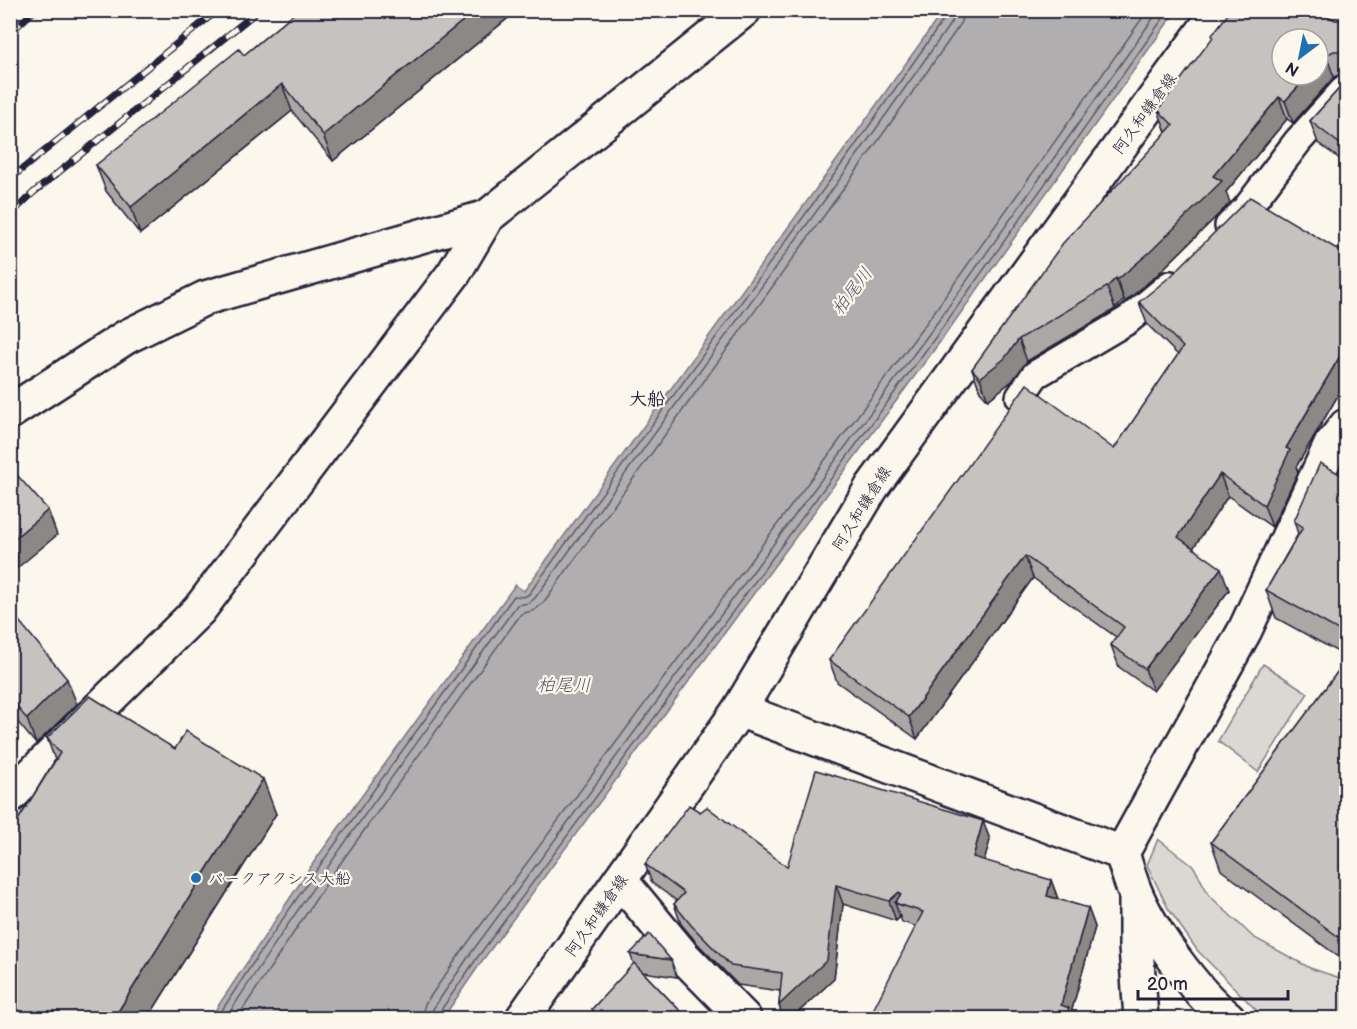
<svg xmlns="http://www.w3.org/2000/svg" width="1357" height="1029" font-family="'Balsamiq Sans','Klee One',sans-serif">
<rect width="100%" height="100%" fill="#fbf7ec"/>
<filter id="ink" filterUnits="userSpaceOnUse"><feTurbulence type="fractalNoise" baseFrequency=".0167" numOctaves="2"/><feDisplacementMap in="SourceGraphic" scale="12" xChannelSelector="R" yChannelSelector="G"/><feConvolveMatrix kernelMatrix="1 2 1 2 8 2 1 2 1" color-interpolation-filters="sRGB"/></filter>
<g filter="url(#ink)">
<path fill="#dbd8d3" stroke="#7e7d87" stroke-width="1.5" d="M 1263,664 L 1308,693 L 1258,772 L 1218,741 Z
M 1158,839 L 1194,867 L 1209,895 L 1253,937 L 1310,968 L 1346,980 L 1346,1018 L 1264,1018 L 1197,950 L 1168,908 L 1147,865 Z"/>
<path fill="#b1aeb0" stroke="#787681" stroke-width="1.5" d="M 943,11 L 1176,11 L 945,335 L 482,961 L 443,1018 L 210,1018 L 316,859 L 515,585 L 524,591 L 850,142 Z"/>
<g fill="none" stroke-linecap="round" stroke-linejoin="round">
<path stroke="#5b5a6a" stroke-width="1.5" d="M 217,1018 C 310,873 414,736 514,596 L 524,597 L 529,594 L 855,146 L 946,16 L 947,10
M 226,1018 C 317,876 418,742 517,605 L 529,603 L 535,598 L 861,150 L 953,20 L 955,10
M 237,1018 L 334,872 L 521,614 L 535,610 L 543,603 L 868,155 L 960,25 L 964,10
M 421,1018 L 425,1004 L 464,948 L 927,322 L 1148,10
M 430,1018 L 433,1009 L 471,953 L 934,327 L 1159,10
M 438,1018 L 439,1013 L 477,958 L 940,331 L 1169,10"/>
<g stroke="#22223b" stroke-width="32">
<path id="service" d="M 1328,10 L 1346,27
M 1229,226 L 1247,208 L 1298,141 L 1346,88
M 1020,397 L 1035,375 L 1128,320 L 1170,285"/>
</g>
<g stroke="#22223b" stroke-width="38">
<path id="minor" d="M 10,412 L 126,337 L 205,298 L 487,217 L 744,10
M 739,710 L 1122,853
M 10,796 L 199,610 L 454,273 L 487,217
M 620,880 L 684,957 L 744,1018
M 1136,895 L 1136,947 L 1141,1018
M 1228,1018 C 1195,992 1151,931 1135,892 C 1130,880 1126,866 1122,853 L 1245,630 L 1331,445 L 1346,426"/>
</g>
<g stroke="#22223b" stroke-width="38">
<path id="secondary" d="M 523,1018 L 739,710 L 872,487 L 1219,10"/>
</g>
<use href="#service" stroke="#fbf7ec" stroke-width="27"/>
<use href="#minor" stroke="#fbf7ec" stroke-width="33"/>
<use href="#secondary" stroke="#fbf7ec" stroke-width="33"/>
<g stroke="#22223b" stroke-width="7">
<path id="rail" d="M 10,33 L 35,10
M 10,179 L 218,10
M 10,215 L 33,193 L 259,10"/>
</g>
<use href="#rail" stroke="#fbf7ec" stroke-width="4.5" stroke-dasharray="14" stroke-linecap="butt"/>
</g>
<path fill="#aaa7a5" stroke="#22223b" stroke-width="1.5" d="M 298,10 L 518,10 L 333,161 L 292,111 L 140,234 L 106,191 L 96,165 L 244,55 Z
M 1327,16 L 1335,20 L 1343,20 L 1347,18 L 1347,73 L 1342,73 L 1334,77 L 1293,123 L 1287,119 L 1226,192 L 1230,203 L 1158,274 L 1125,302 L 1124,300 L 1115,309 L 1027,361 L 1012,381 L 988,400 L 980,391 L 972,369 L 1166,132 L 1158,110 Z
M 1347,80 L 1347,164 L 1318,143 L 1310,121 Z
M 1347,255 L 1347,380 L 1296,467 L 1298,472 L 1272,527 L 1228,496 L 1193,548 L 1229,590 L 1153,691 L 1119,667 L 1111,645 L 1116,637 L 1033,578 L 917,739 L 837,682 L 829,660 L 1114,449 L 1178,355 L 1147,324 L 1139,302 Z
M 1347,478 L 1347,657 L 1276,618 L 1266,590 L 1298,534 L 1294,521 Z
M 10,610 L 77,704 L 36,744 L 10,713 Z
M 1347,659 L 1347,963 L 1221,870 L 1211,842 Z
M 47,738 L 276,814 L 148,1018 L 10,1018 L 15,825 L 55,760 Z
M 983,821 L 990,840 L 984,861 L 1051,880 L 1058,899 L 1088,908 L 1095,927 L 1071,1013 L 915,926 L 902,922 L 900,917 L 896,921 L 843,904 L 834,979 L 792,1018 L 783,1018 L 779,1005 L 780,991 L 738,985 L 698,944 L 681,924 L 674,904 L 677,901 L 652,883 L 645,864 L 787,867 Z
M 630,954 L 671,960 L 677,977 L 643,972 L 687,1018 L 595,1018 L 592,1009 L 634,964 Z"/>
<path fill="#8b8886" stroke="#22223b" stroke-width="1.5" d="M 476,10 L 518,10 L 333,161 L 323,135 Z
M 1326,55 L 1334,77 L 1293,123 L 1285,101 L 1309,75 L 1318,75 L 1318,65 Z
M 282,84 L 292,111 L 140,234 L 131,207 Z
M 1279,97 L 1287,119 L 1226,192 L 1230,203 L 1158,274 L 1125,302 L 1117,280 L 1213,176 Z
M 1116,278 L 1124,300 L 1115,309 L 1107,287 Z
M 1019,339 L 1027,361 L 1012,381 L 988,400 L 980,378 Z
M 1347,344 L 1347,380 L 1296,467 L 1298,472 L 1272,527 L 1264,505 L 1286,448 Z
M 1220,474 L 1228,496 L 1186,559 L 1178,537 Z
M 48,510 L 57,535 L 10,574 L 10,542 Z
M 1025,556 L 1033,578 L 917,739 L 909,717 Z
M 1221,568 L 1229,590 L 1153,691 L 1145,669 Z
M 67,679 L 77,704 L 36,744 L 27,719 Z
M 263,779 L 276,814 L 148,1018 L 114,1018 Z
M 983,821 L 990,840 L 980,877 L 973,857 Z
M 1051,880 L 1058,899 L 1047,896 Z
M 836,885 L 843,904 L 834,979 L 792,1018 L 783,1018 L 779,1005 Z
M 899,892 L 904,906 L 895,903 L 900,917 L 896,921 L 889,901 Z
M 1088,908 L 1095,927 L 1071,1013 L 1073,1018 L 1065,1018 L 1061,1005 Z
M 1347,937 L 1347,948 L 1344,941 Z"/>
<path fill="#c6c2c0" stroke="#22223b" stroke-width="1.5" d="M 298,10 L 476,10 L 323,135 L 282,84 L 131,207 L 96,165 L 239,49 L 244,55 Z
M 1231,10 L 1321,10 L 1327,16 L 1335,20 L 1343,20 L 1347,18 L 1347,53 L 1342,51 L 1334,51 L 1326,55 L 1318,65 L 1318,39 L 1282,39 L 1282,75 L 1309,75 L 1285,101 L 1279,97 L 1213,176 L 1222,181 L 1150,252 L 1117,280 L 1116,278 L 1107,287 L 1019,339 L 1004,359 L 980,378 L 972,369 L 1063,243 L 1173,125 L 1158,110 L 1213,37 L 1212,35 Z
M 1347,80 L 1347,144 L 1344,147 L 1310,121 Z
M 1250,197 L 1347,255 L 1347,344 L 1286,448 L 1290,450 L 1264,505 L 1220,474 L 1178,537 L 1221,568 L 1145,669 L 1111,645 L 1124,627 L 1025,556 L 909,717 L 829,660 L 1027,384 L 1114,449 L 1183,347 L 1139,302 L 1172,275 Z
M 1320,463 L 1347,478 L 1347,635 L 1266,590 L 1303,527 L 1294,521 Z
M 10,467 L 48,510 L 10,542 Z
M 10,610 L 67,679 L 27,719 L 10,699 Z
M 1347,659 L 1347,937 L 1344,941 L 1211,842 Z
M 90,696 L 175,749 L 186,731 L 263,779 L 114,1018 L 10,1018 L 10,820 L 15,825 L 60,753 L 47,738 Z
M 816,770 L 983,821 L 973,857 L 1051,880 L 1047,896 L 1088,908 L 1061,1005 L 1069,1008 L 1065,1018 L 869,1018 L 923,912 L 895,903 L 901,894 L 899,892 L 889,901 L 836,885 L 827,960 L 779,1005 L 782,973 L 731,966 L 691,925 L 674,904 L 684,893 L 645,864 L 689,805 L 700,812 L 707,807 L 787,867 Z
M 649,934 L 671,960 L 630,954 Z
M 634,963 L 687,1018 L 601,1018 L 592,1009 Z"/>
</g>
<circle fill="#1f6fb2" stroke="#fbf7ec" stroke-width="2" cx="196" cy="878" r="6"/>
<g text-anchor="middle" stroke-width="4.5" stroke-linejoin="round" paint-order="stroke">
<g font-size="16" fill="#22223b" stroke="#fbf7ec">
<text transform="translate(1144 113) rotate(-54)" y="6">阿久和鎌倉線</text>
<text transform="translate(861 508) rotate(-58)" y="6">阿久和鎌倉線</text>
<text transform="translate(596 915) rotate(-55)" y="6">阿久和鎌倉線</text>
</g>
<g font-size="16" fill="#22223b" stroke="#fbf7ec" text-anchor="start">
<text x="208" y="884">パークアクシス大船</text>
</g>
<g font-size="18" font-style="italic" fill="#545364" stroke="#fbf7ec">
<text transform="translate(852 291) rotate(-53)" y="6">柏尾川</text>
<text x="564" y="691">柏尾川</text>
</g>
<g font-size="18" font-weight="bold" fill="#22223b" stroke="#fbf7ec">
<text x="647" y="405">大船</text>
</g>
</g>
<rect width="1357" height="1029" fill="none" stroke="#fbf7ec" stroke-width="36"/>
<rect x="18" y="18" width="1321" height="993" fill="none" stroke="#22223b" stroke-width="2" filter="url(#ink)"/>
<g transform="translate(1300 57) rotate(212)"><circle r="28" fill="#fbf7ec" stroke="#a4a2a5" stroke-width="1.5"/>
<path d="M0-4.5L10 22L0 15L-10 22Z" fill="#1f6fb2"/>
<text y="-9" font-size="16" font-weight="bold" text-anchor="middle" fill="#22223b">N</text>
</g>
<path d="M1138 990v9h150v-9" fill="none" stroke="#22223b" stroke-width="3"/>
<text x="1147" y="990" font-size="18" fill="#22223b" stroke="#fbf7ec" stroke-width="4.5" paint-order="stroke">20 m</text>
</svg>
